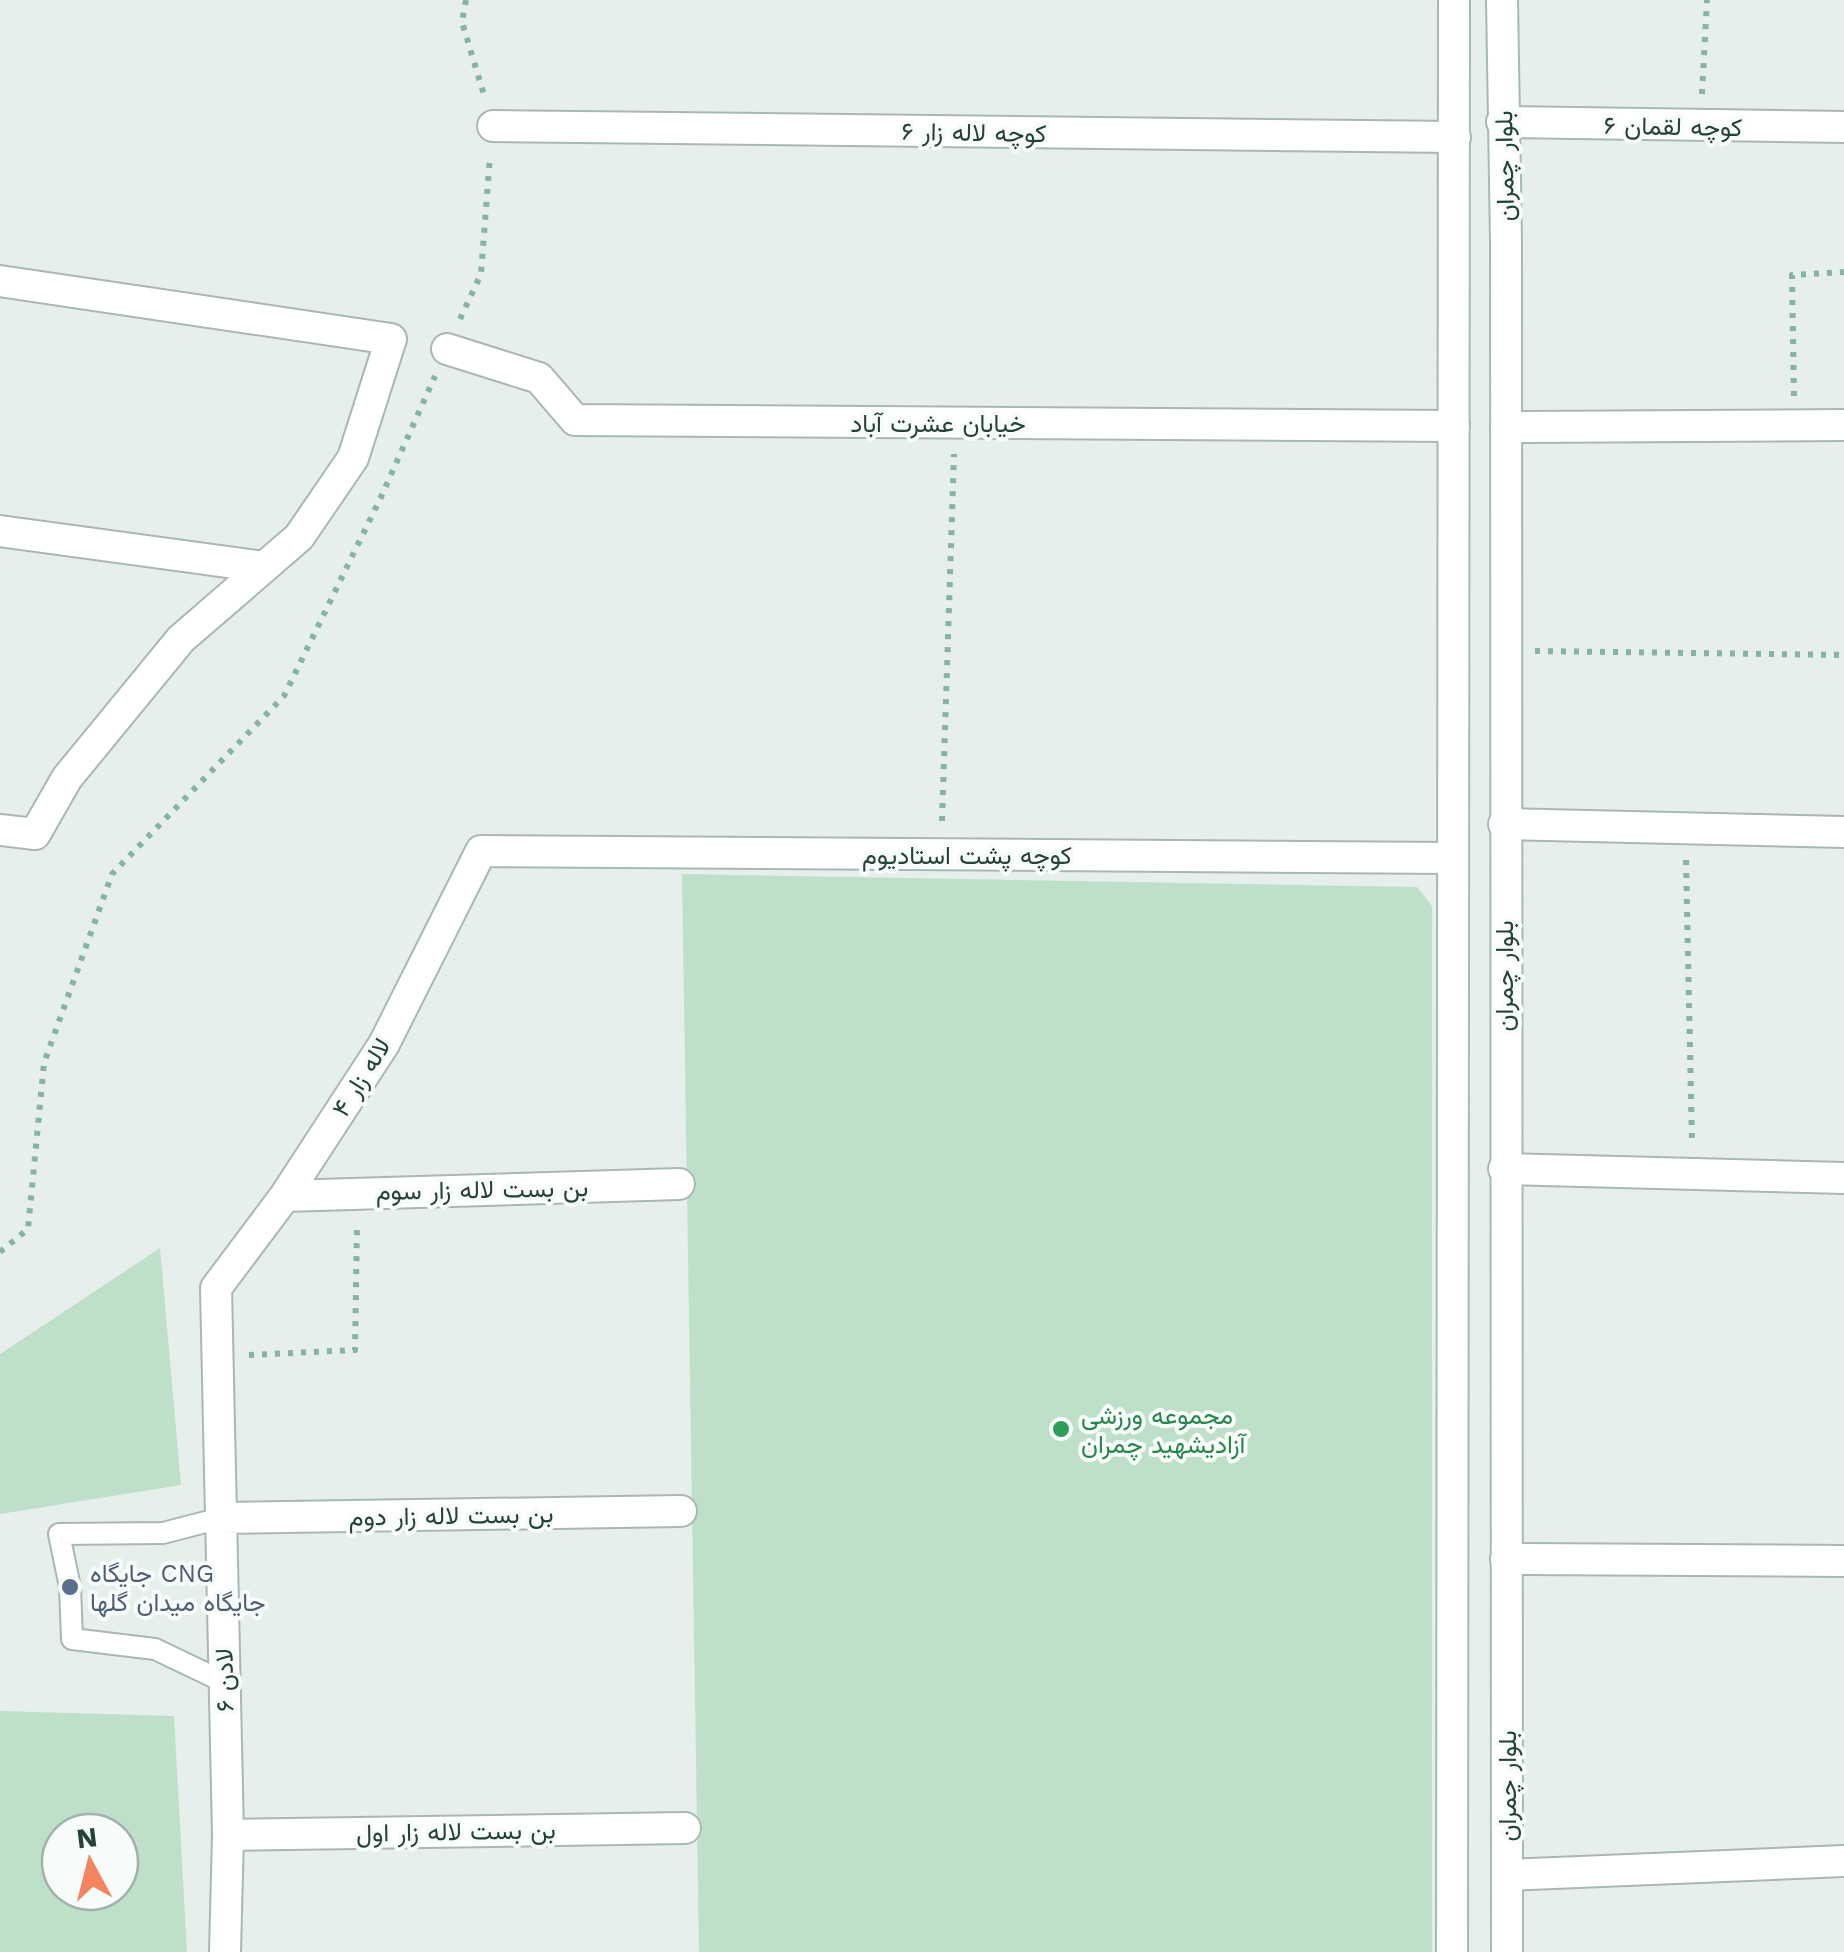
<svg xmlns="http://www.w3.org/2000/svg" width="1844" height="1952" font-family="'Work Sans',Vazirmatn,sans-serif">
<rect width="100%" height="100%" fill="#e6efeb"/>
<path fill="#bfe0c8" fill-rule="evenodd" d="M 682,874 L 1417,887 L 1432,906 L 1432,1952 L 699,1952 Z
M 160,1248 L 181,1485 L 0,1514 L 0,1354 Z
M 0,1711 L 174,1716 L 187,1952 L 0,1952 ZM 60,1832 L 120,1832 L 120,1892 L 60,1892 Z"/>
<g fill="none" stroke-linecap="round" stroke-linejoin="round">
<g stroke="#a8b8b2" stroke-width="24">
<path id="service" d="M 221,1518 L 163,1533 L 59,1534 L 70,1587 L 72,1639 L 155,1649 L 224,1682"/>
</g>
<g stroke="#a8b8b2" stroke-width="34">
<path id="minor" d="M 1502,122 L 1844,127
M 493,126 L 1455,137
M 0,281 L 391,339 L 353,458 L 299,537 L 181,639 L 67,778 L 35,834 L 0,830
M 447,349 L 539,378 L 575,420 L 1454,426
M 1506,427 L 1844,425
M 0,531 L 264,567
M 1504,824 L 1844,832
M 1504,1169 L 1844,1178
M 285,1196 L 679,1184
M 221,1518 L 681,1511
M 1506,1559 L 1844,1561
M 228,1835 L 685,1828
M 1508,1875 L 1844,1861
M 225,1952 L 228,1835 L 216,1288 L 285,1196 L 384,1044 L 481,851 L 1452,858"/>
</g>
<g stroke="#a4bbb3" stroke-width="34">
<path id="secondary" d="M 1502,0 L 1506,241 L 1507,1952
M 1452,1952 L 1454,0"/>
</g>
<path stroke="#86b3a5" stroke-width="6" stroke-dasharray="5 8" stroke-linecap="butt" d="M 466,0 L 462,22 L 484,95
M 1702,94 L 1707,0
M 460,319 L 481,274 L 490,156
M 1794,396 L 1792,275 L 1844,272
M 1535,651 L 1844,655
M 942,821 L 954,454
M 1686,860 L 1692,1143
M 0,1252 L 28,1229 L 44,1063 L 112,874 L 284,696 L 381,497 L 435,376
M 249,1355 L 355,1350 L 357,1224"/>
<use href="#service" stroke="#fff" stroke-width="20"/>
<use href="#minor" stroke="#fff" stroke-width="30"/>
<use href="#secondary" stroke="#fff" stroke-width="30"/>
</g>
<circle fill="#2e9e5b" stroke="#f7fbf9" stroke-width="4" cx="1061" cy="1429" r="10"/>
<circle fill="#5c6f8a" stroke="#f7fbf9" stroke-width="4" cx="70" cy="1587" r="10"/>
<g text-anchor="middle" stroke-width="8" stroke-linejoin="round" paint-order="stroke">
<g font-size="25" fill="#24423a" stroke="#f7fbf9">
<text transform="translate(1673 126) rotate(1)" y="9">کوچه لقمان ۶</text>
<text transform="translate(974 132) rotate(1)" y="9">کوچه لاله زار ۶</text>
<text transform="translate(1504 166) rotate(-91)" y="9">بلوار چمران</text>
<text x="938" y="432">خیابان عشرت آباد</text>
<text x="967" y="864">کوچه پشت استادیوم</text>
<text transform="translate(1504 976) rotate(-90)" y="9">بلوار چمران</text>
<text transform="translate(361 1077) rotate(-58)" y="9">لاله زار ۴</text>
<text transform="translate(482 1189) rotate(-1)" y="9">بن بست لاله زار سوم</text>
<text transform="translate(451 1515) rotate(-1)" y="9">بن بست لاله زار دوم</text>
<text transform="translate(224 1680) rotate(-91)" y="9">لادن ۶</text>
<text transform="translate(1507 1786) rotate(-90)" y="9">بلوار چمران</text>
<text transform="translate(456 1831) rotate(-1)" y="9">بن بست لاله زار اول</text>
</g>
<g font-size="25" fill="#27864d" stroke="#f7fbf9" text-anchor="start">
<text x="1081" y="1424">مجموعه ورزشی<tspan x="1081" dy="29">آزادیشهید چمران</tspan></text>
</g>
<g font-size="25" fill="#4e5e75" stroke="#f7fbf9" text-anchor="start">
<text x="90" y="1582">جایگاه CNG<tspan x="90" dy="29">جایگاه میدان گلها</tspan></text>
</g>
</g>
<g transform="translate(90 1862) rotate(353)"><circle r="48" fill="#f7fbf9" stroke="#a3b1ad" stroke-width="2.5"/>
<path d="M0-8L18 38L0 25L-18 38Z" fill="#f4845f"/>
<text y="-15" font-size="28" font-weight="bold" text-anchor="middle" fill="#24423a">N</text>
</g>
</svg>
